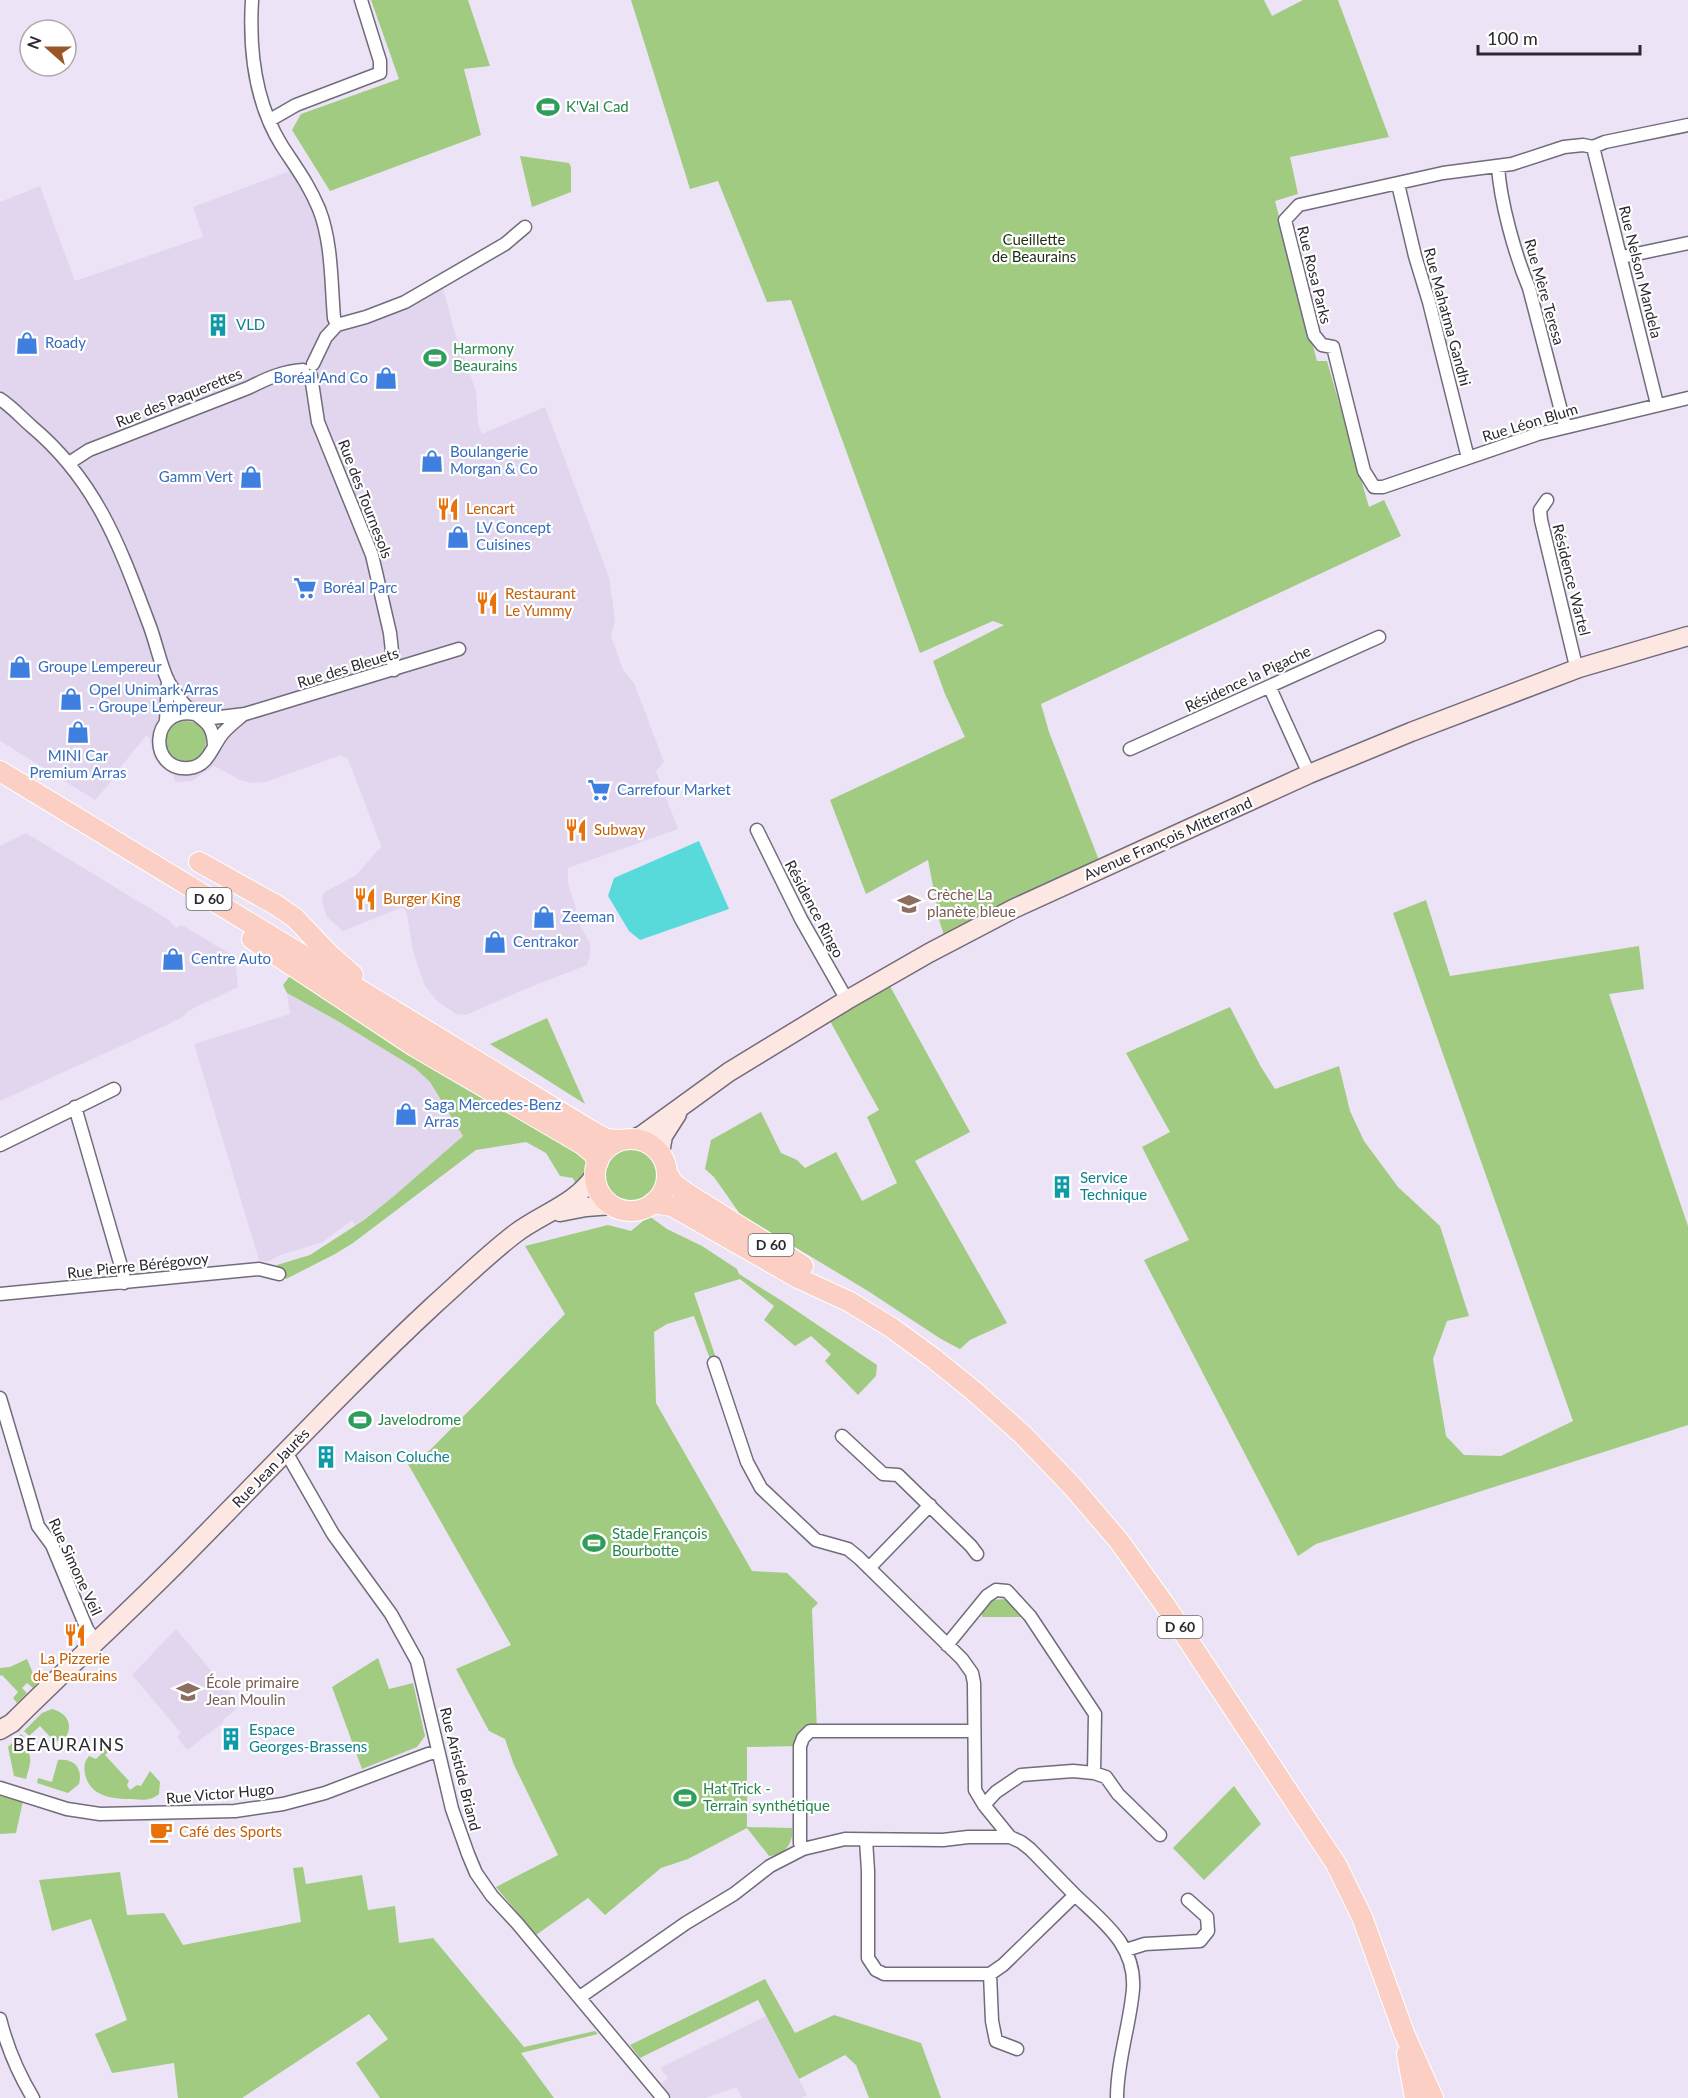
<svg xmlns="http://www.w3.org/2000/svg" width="1688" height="2098" font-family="Lato,sans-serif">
<rect width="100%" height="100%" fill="#ece4f6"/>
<path fill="#e1d6ee" d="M 298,168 L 319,211 L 337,325 L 415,302 L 443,288 L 455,333 L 476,391 L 478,424 L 482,434 L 545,407 L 609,577 L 615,620 L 611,636 L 623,670 L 634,683 L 664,762 L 656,771 L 678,829 L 568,868 L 568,883 L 576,909 L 573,913 L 590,943 L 590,956 L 587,965 L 523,990 L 466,1015 L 456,1014 L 437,1001 L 425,986 L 413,951 L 407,914 L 403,907 L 343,931 L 327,917 L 322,902 L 323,893 L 356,875 L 378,850 L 382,848 L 348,759 L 341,755 L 266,782 L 252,783 L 240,780 L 214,766 L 192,781 L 175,782 L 173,775 L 159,765 L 154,757 L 150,740 L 147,735 L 119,769 L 119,773 L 95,800 L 0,741 L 0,202 L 40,186 L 75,281 L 203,237 L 193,207 Z
M 26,833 L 169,920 L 176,928 L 182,925 L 235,957 L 238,987 L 188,1011 L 184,1016 L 167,1025 L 0,1101 L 0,846 Z
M 287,993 L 336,1020 L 415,1068 L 430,1082 L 463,1136 L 394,1196 L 355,1226 L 352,1220 L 323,1242 L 281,1255 L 267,1262 L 259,1260 L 194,1044 L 290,1014 Z
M 176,1629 L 231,1694 L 228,1697 L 237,1708 L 223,1720 L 224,1722 L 187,1750 L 177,1737 L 181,1733 L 132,1675 Z
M 766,2016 L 807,2095 L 802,2098 L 742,2098 L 737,2087 L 706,2098 L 672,2098 L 665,2089 L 662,2083 L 668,2078 L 660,2068 Z"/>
<path fill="#a0cb81" d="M 371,0 L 468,0 L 490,66 L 464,69 L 481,135 L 330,191 L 292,130 L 301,114 L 399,79 Z
M 631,0 L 1264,0 L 1272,16 L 1303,0 L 1338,0 L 1389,137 L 1290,157 L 1298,194 L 1275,201 L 1317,361 L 1327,361 L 1369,507 L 1384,500 L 1401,536 L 1041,704 L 1049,732 L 1102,868 L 947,944 L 940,923 L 928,860 L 866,894 L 830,800 L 965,737 L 945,694 L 933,661 L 1004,625 L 993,621 L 920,653 L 791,300 L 767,302 L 718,181 L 690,189 Z
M 520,156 L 569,163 L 571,167 L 571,192 L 532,207 Z
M166 741a20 20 0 1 1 40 0a20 20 0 1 1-40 0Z
M 1426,900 L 1450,976 L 1639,946 L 1644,989 L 1609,994 L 1688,1226 L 1688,1425 L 1316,1544 L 1298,1556 L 1144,1260 L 1189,1240 L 1142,1147 L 1170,1132 L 1126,1053 L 1230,1007 L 1261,1067 L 1275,1089 L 1339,1066 L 1350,1111 L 1364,1141 L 1398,1187 L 1440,1226 L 1469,1316 L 1447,1321 L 1433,1359 L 1446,1436 L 1464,1455 L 1501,1456 L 1573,1421 L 1393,913 Z
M 293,972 L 584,1153 C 592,1172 590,1173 578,1189 L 573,1178 L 560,1176 L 546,1153 L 526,1142 L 476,1150 L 353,1243 L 335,1254 L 286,1279 L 279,1274 L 277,1265 L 310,1255 L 364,1220 L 394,1196 L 463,1136 L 430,1082 L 415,1068 L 336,1020 L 287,993 L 283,985 Z
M 890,986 L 970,1132 L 915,1161 L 1007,1323 L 970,1340 L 960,1349 L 941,1339 L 868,1291 L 740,1214 L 714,1177 L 705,1169 L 711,1140 L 761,1112 L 781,1153 L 797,1160 L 805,1168 L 836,1152 L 862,1201 L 897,1183 L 867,1117 L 879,1110 L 830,1021 Z
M 547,1018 L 585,1104 L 490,1044 Z
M603 1175a29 29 0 1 1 58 0a29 29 0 1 1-58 0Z
M 649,1216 L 667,1229 L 702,1246 L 737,1269 L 739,1274 L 782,1301 L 877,1365 L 876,1376 L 858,1395 L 825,1361 L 831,1354 L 811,1336 L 795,1346 L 764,1320 L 774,1306 L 740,1279 L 694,1293 L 716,1358 L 710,1359 L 694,1316 L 667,1324 L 654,1332 L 656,1403 L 752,1571 L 787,1573 L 818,1603 L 812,1609 L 817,1731 L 800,1746 L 747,1747 L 747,1827 L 792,1828 C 794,1842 785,1856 769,1856 L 747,1828 L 688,1859 L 661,1868 L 605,1915 L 588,1898 L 536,1935 L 496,1887 L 558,1855 L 514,1765 L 505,1739 L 489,1731 L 456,1669 L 511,1645 L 408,1464 L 430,1450 L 565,1314 L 525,1246 L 608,1225 L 631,1231 Z
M 1007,1599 L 1023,1617 L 982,1617 L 981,1609 L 990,1600 Z
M 378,1658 L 389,1689 L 413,1683 L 425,1736 L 417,1747 L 362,1769 L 332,1687 Z
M 27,1659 L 37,1683 L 33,1688 L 27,1683 L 22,1688 L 27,1693 L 17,1703 L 13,1698 L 18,1692 L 2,1675 L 0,1676 L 0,1668 L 10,1667 Z
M 52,1709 C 65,1712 74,1723 66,1737 L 55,1742 L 40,1726 L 29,1736 L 24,1731 L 42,1713 Z
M 21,1734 L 24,1737 L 21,1741 C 34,1756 31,1761 26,1779 L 14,1776 L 8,1747 Z
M 103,1744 L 108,1752 L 105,1755 L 129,1781 L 127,1785 L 130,1790 L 137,1785 L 141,1786 L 150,1771 L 160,1782 L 159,1794 C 151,1801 142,1800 132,1799 C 113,1799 90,1797 85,1774 C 84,1766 84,1762 89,1756 L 96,1759 L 102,1753 L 100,1747 Z
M 58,1760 C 74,1758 83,1768 79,1784 L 68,1793 L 37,1783 L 38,1778 L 52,1782 Z
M 1234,1786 L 1261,1824 L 1204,1880 L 1173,1848 Z
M 0,1796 L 23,1801 L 16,1833 L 0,1834 Z
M 303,1867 L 306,1884 L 362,1875 L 368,1910 L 395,1906 L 399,1943 L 433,1938 L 524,2047 L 595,2031 L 598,2034 L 521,2053 L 554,2098 L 380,2098 L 356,2063 L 388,2039 L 369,2014 L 242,2098 L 178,2098 L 174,2063 L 112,2073 L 95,2034 L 127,2020 L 91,1919 L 52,1931 L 39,1880 L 120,1872 L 127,1915 L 164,1913 L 183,1945 L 301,1922 L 293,1868 Z
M 765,1979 L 795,2033 L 834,2015 L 921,2043 L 941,2098 L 869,2098 L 856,2065 L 845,2055 L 799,2079 L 758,2000 L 640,2058 L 630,2045 Z"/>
<path fill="#59dada" d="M 699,841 L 729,909 L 640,940 L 629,931 L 608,896 L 614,878 Z"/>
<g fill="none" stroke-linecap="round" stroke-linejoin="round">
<g stroke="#726b7a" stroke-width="15">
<path id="street" d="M 252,0 C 249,50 255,103 282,146 C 297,169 308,183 319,209 C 332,242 331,282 334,318 L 337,325
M 270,120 L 296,105 L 380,73 L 380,61 L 361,0
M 1593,147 L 1583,145 L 1564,147 L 1512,164 L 1443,173 L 1299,205 L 1285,220 L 1314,335 L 1322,345 L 1333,347 L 1364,471 L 1374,487 L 1383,487 L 1538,434 L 1688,398
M 1593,147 L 1657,404
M 1593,147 L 1605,142 L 1688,125
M 1498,166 C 1500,201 1515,255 1529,288 L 1565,426
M 1398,184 L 1415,256 L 1429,302 L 1468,458
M 1622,257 L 1688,243
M 313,364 L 326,337 L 337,325 L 366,317 L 405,302 L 505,244 L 525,227
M 311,376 L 318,422 L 372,555 L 390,633 L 394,670
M 0,399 C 12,407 21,417 31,426 C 97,481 120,547 149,624 C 156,642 160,664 168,681 C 173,689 179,700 187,707 C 202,721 213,721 214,745
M 69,463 L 89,450 L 248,388 C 266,379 283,371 303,370
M 1547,500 L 1540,510 L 1541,520 L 1575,662 L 1579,668
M 1270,688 L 1309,774
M 195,714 C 149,706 148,772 189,768 C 209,766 212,746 223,733 C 229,726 237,720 244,714
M 204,719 L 245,714 L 265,708 L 459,649
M 166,721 L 168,680
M 1130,749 L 1379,637
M 757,830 L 801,919 L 847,1000
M 75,1107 L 123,1273 L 124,1283
M 0,1145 L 114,1089
M 0,1294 L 259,1269 L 279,1274
M 714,1363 L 747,1462 L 761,1488 L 816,1540 L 848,1549 L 859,1558 L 962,1659 L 972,1673 L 974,1683 L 975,1790 L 984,1805 L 1010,1837 L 1021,1842 L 1030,1849 C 1045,1864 1060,1880 1075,1895 C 1103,1922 1136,1945 1133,1989 C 1130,2025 1117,2061 1117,2098
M 0,1398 L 38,1526 L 52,1545 L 87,1629 L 96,1642
M 842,1436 L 883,1474 L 898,1475 L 971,1546 L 977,1554
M 286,1452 L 333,1534 L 391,1614 L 417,1661 L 452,1809 L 468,1854 L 476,1873 L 492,1896 L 517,1923 L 663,2098
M 869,1568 L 930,1505
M 947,1645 L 987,1596 L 996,1590 L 1007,1591 L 1030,1616 L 1095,1714 L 1094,1773
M 0,1788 L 67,1809 L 100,1814 L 235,1811 L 283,1804 L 325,1793 L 428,1754 L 437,1752
M 984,1805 L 996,1792 L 1021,1775 L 1073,1771 L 1094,1773 L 1106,1777 L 1118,1794 L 1160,1835
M 866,1840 L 868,1871 L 868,1958 L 876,1970 L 884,1974 L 990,1974 L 1003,1965 L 1075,1895
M 803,1849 L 800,1843 L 800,1746 L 803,1738 L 810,1731 L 974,1731
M 1126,1950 L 1145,1944 L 1200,1941 L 1208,1931 L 1207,1917 L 1188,1900
M 990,1974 L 992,2021 L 996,2041 L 1017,2049
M 580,1997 L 686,1923 L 734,1894 L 770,1866 L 803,1849 L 845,1839 L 943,1840 L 968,1837 L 1010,1837
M 0,2019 C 7,2047 18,2073 33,2098"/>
</g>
<g stroke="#726b7a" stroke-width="21">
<path id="secondary" d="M 634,1139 L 642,1135 L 729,1072 L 847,1000 L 929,953 L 1013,909 L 1309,774 L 1411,732 L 1579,668 L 1688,636
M 660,1153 L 663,1136 L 677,1114
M 560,1212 L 586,1207 L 612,1205
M 0,1730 L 12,1723 C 72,1663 135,1607 194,1546 C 274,1465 351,1382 434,1305 C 461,1281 487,1255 516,1233 C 543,1213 576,1204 595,1175"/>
</g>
<g stroke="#fff" stroke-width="22">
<path id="primary" d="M 0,771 L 590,1130 L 606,1139 L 620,1140
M 199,862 L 276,905 L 295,918 L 329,954 L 353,975
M 252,939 L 414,1046 L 582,1144 L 593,1153 L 598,1162
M595 1175a36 36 0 1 1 72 0a36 36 0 1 1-72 0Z
M 667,1173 L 673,1183 L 688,1194 L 803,1266
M 653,1203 L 672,1206 L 798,1278 L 850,1302 L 892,1328 L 933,1358 L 975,1392 L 1022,1434 L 1072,1486 L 1119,1541 L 1167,1608 L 1336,1864 L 1362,1917 L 1404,2033 L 1433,2098
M 1407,2054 L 1415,2098"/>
</g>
<use href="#street" stroke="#fff" stroke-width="12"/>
<use href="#secondary" stroke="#fde7e2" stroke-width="18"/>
<use href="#primary" stroke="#fbcfc4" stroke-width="20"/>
</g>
<defs>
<g id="stadium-bare" transform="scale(1.8)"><path d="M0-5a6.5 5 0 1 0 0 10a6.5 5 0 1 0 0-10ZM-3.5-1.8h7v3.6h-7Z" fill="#2e9e5b" stroke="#fff" stroke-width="2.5" paint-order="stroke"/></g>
<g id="building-bare" transform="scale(1.8)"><path d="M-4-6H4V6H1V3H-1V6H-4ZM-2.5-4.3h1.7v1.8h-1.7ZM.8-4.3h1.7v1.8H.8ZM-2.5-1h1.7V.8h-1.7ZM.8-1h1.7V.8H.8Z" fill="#0f9aa8" stroke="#fff" stroke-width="2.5" paint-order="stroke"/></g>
<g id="shop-bare" transform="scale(1.8)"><path d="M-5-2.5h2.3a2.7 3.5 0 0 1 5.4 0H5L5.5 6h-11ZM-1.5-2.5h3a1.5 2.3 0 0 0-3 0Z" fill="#3f7fe0" stroke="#fff" stroke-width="2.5" paint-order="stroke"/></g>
<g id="restaurant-bare" transform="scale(1.8)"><path d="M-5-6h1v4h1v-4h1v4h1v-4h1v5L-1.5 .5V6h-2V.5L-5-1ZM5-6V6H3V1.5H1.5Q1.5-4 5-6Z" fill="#e8710a" stroke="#fff" stroke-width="2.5" paint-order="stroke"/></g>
<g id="supermarket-bare" transform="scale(1.8)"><path d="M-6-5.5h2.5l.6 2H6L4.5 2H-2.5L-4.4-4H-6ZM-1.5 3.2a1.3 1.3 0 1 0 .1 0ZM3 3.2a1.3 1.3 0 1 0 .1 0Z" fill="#3f7fe0" stroke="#fff" stroke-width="2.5" paint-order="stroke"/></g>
<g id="school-bare" transform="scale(1.8)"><path d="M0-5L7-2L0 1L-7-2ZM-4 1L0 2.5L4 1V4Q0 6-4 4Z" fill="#8d6e63" stroke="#fff" stroke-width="2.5" paint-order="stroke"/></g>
<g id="cafe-bare" transform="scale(1.8)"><path d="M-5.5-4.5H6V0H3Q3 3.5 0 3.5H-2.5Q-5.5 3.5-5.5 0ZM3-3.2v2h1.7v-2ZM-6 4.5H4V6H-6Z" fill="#e8710a" stroke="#fff" stroke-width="2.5" paint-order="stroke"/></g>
</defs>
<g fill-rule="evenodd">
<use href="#stadium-bare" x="548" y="107"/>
<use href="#building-bare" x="218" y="325"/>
<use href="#shop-bare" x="27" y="343"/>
<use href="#stadium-bare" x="435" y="358"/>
<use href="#shop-bare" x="386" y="378"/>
<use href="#shop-bare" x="432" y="461"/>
<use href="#shop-bare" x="251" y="477"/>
<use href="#restaurant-bare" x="448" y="509"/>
<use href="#shop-bare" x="458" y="537"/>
<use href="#supermarket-bare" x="305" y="588"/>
<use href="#restaurant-bare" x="487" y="603"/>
<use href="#shop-bare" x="20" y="667"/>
<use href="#shop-bare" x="71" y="699"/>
<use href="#shop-bare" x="78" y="732"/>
<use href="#supermarket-bare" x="599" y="790"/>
<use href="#restaurant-bare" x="576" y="830"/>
<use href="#restaurant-bare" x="365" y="899"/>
<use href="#school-bare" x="909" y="904"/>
<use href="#shop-bare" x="544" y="917"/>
<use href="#shop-bare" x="495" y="942"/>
<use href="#shop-bare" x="173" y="959"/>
<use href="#shop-bare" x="406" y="1114"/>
<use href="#building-bare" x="1062" y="1187"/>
<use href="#stadium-bare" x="360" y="1420"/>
<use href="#building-bare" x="326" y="1457"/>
<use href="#stadium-bare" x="594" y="1543"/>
<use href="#restaurant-bare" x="75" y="1635"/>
<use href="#school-bare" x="188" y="1692"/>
<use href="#building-bare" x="231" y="1739"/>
<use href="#stadium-bare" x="685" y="1798"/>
<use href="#cafe-bare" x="161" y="1832"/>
</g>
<g text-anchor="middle" stroke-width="4.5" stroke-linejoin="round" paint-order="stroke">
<g fill="#fff" stroke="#6b686d" stroke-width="1.5">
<rect x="186.5" y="888" width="45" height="22" rx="4.5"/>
<rect x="748.5" y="1234" width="45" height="22" rx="4.5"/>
<rect x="1157.5" y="1616" width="45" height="22" rx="4.5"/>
</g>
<g font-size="14" font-weight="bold" fill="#2b282f">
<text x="209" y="904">D 60</text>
<text x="771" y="1250">D 60</text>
<text x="1180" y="1632">D 60</text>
</g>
<g font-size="15" fill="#27864d" stroke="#fff" text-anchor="start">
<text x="566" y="112">K'Val Cad</text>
<text x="453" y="354">Harmony<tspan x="453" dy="17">Beaurains</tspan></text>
<text x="378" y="1425">Javelodrome</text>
<text x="612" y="1539">Stade François<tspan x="612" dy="17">Bourbotte</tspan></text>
<text x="703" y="1794">Hat Trick -<tspan x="703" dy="17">Terrain synthétique</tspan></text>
</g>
<g font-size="15" fill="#1e2f10" stroke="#fff">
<text x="1034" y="245">Cueillette<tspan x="1034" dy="17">de Beaurains</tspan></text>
</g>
<g font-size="15" fill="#2b282f" stroke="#fff">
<text transform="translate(1640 272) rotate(76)" y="5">Rue Nelson Mandela</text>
<text transform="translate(1314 275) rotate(76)" y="5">Rue Rosa Parks</text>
<text transform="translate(1544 292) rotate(74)" y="5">Rue Mère Teresa</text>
<text transform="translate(1447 317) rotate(75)" y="5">Rue Mahatma Gandhi</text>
<text transform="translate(179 398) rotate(-22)" y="5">Rue des Paquerettes</text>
<text transform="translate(1530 423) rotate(-17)" y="5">Rue Léon Blum</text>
<text transform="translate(365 499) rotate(69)" y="5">Rue des Tournesols</text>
<text transform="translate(1571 580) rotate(76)" y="5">Résidence Wartel</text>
<text transform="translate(348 668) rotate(-17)" y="5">Rue des Bleuets</text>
<text transform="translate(1248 679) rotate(-25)" y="5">Résidence la Pigache</text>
<text transform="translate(1168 839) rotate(-24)" y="5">Avenue François Mitterrand</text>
<text transform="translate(814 909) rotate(62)" y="5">Résidence Ringo</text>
<text transform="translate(138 1266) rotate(-6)" y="5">Rue Pierre Bérégovoy</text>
<text transform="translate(271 1468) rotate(-46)" y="5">Rue Jean Jaurès</text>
<text transform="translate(75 1567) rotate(65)" y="5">Rue Simone Veil</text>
<text transform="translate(460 1769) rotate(76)" y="5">Rue Aristide Briand</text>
<text transform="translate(220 1794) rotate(-5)" y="5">Rue Victor Hugo</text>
</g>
<g font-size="15" fill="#0d838f" stroke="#fff" text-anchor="start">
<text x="236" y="330">VLD</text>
<text x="1080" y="1183">Service<tspan x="1080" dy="17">Technique</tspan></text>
<text x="344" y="1462">Maison Coluche</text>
<text x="249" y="1735">Espace<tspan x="249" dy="17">Georges-Brassens</tspan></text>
</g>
<g font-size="15" fill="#366cbe" stroke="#fff" text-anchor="start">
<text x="45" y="348">Roady</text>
<text x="368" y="383" text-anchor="end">Boréal And Co</text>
<text x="450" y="457">Boulangerie<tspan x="450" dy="17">Morgan &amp; Co</tspan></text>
<text x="233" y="482" text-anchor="end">Gamm Vert</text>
<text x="476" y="533">LV Concept<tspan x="476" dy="17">Cuisines</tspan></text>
<text x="323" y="593">Boréal Parc</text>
<text x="38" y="672">Groupe Lempereur</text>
<text x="89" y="695">Opel Unimark Arras<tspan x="89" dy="17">- Groupe Lempereur</tspan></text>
<text x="78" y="761" text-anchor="middle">MINI Car<tspan x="78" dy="17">Premium Arras</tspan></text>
<text x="617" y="795">Carrefour Market</text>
<text x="562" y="922">Zeeman</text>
<text x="513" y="947">Centrakor</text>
<text x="191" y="964">Centre Auto</text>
<text x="424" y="1110">Saga Mercedes-Benz<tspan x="424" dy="17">Arras</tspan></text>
</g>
<g font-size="15" fill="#c56008" stroke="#fff" text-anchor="start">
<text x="466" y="514">Lencart</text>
<text x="505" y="599">Restaurant<tspan x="505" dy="17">Le Yummy</tspan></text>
<text x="594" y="835">Subway</text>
<text x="383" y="904">Burger King</text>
<text x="75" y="1664" text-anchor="middle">La Pizzerie<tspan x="75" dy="17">de Beaurains</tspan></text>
<text x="179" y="1837">Café des Sports</text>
</g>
<g font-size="15" fill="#785e54" stroke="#fff" text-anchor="start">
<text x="927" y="900">Crèche La<tspan x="927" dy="17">planète bleue</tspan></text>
<text x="206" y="1688">École primaire<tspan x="206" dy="17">Jean Moulin</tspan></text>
</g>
<g font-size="18" letter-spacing="1.5" fill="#2b282f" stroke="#fff">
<text x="69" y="1751">BEAURAINS</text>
</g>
</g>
<g transform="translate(48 48) rotate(291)"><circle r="28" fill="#ffffff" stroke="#aaa9ac" stroke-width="1.5"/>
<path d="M0-4.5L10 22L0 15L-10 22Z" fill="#9a5627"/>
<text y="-9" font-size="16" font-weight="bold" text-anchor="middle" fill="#2b282f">N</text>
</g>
<path d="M1478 45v9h162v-9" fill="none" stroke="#2b282f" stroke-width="3"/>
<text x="1487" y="45" font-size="18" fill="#2b282f" stroke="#ffffff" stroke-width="4.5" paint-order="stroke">100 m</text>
</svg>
